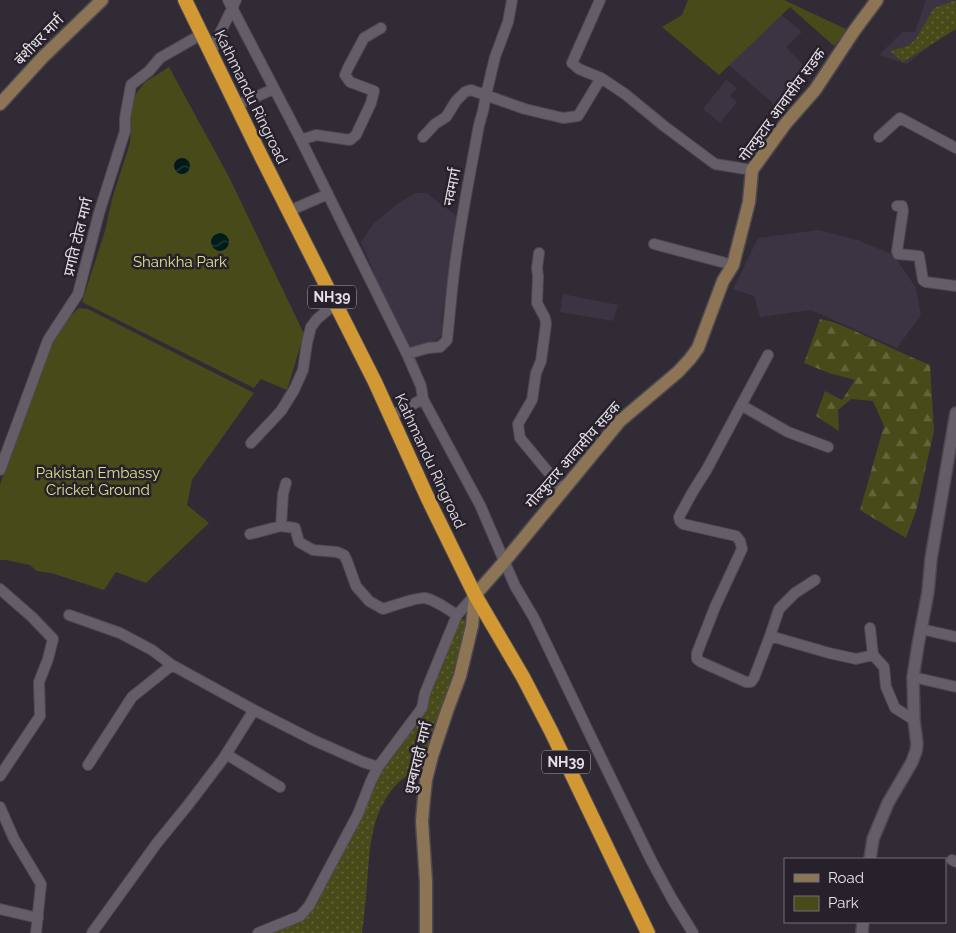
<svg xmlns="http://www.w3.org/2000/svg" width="956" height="933" font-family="Raleway,'Noto Sans Devanagari',sans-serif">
<defs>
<pattern id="grass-dots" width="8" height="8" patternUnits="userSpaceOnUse" patternTransform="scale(1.25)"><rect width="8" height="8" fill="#474b19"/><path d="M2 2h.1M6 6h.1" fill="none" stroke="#61653a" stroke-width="1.8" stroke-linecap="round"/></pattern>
<pattern id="forest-firs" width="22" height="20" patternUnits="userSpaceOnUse" patternTransform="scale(1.25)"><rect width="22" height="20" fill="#474b19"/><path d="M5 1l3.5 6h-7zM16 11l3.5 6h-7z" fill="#61653a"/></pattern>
<pattern id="water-waves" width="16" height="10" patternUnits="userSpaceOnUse" patternTransform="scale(1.25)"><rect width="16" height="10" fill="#011b1b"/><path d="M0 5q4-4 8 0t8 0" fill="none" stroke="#263c3c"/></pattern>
</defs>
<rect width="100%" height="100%" fill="#312b35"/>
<path fill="#3c3443" d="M 926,0 L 956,0 L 956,25 L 907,64 L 879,55 L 902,32 L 915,32 Z
M 778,12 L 802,32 L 786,47 L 807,69 L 775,105 L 728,64 Z
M 726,80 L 737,88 L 730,96 L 737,102 L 720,123 L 703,109 Z
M 416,193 L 427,193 L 459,218 L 443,312 L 441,336 L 428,347 L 410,347 L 400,333 L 382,298 L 373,270 L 361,242 L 373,224 L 397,204 Z
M 818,230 L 857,240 L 894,255 L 916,288 L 921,315 L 897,348 L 811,310 L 760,317 L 754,296 L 733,289 L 758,238 Z
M 563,294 L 618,305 L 613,321 L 560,312 Z"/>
<path fill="url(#grass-dots)" d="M 953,1 L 956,1 L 956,29 L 903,62 L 890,51 L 908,46 L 916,39 L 934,8 Z
M 456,617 L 468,621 L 426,765 C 416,771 403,777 395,786 C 370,815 370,848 367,884 C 366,900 364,917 362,933 L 257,933 L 309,906 L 378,767 L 422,708 Z"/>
<path fill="url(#forest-firs)" d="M 820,319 C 834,321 845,327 857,332 C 882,343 905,355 930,365 L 934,431 L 916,511 L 906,538 L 860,510 L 884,426 L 873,401 L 851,399 L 838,410 L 839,431 L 816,416 L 825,391 L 842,400 L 855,380 L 829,373 L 804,363 Z"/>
<path fill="#474b19" d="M 688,0 L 784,0 L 848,30 L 834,46 L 790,7 L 719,75 L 662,27 L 682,15 Z
M 169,67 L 229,177 L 304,334 L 287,390 L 261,379 L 254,388 L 82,302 L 105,231 L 112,199 L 130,143 L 132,99 L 145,82 Z
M 79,308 L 88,309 L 254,393 L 192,480 L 187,505 L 209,523 L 146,583 L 116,572 L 104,590 L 51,573 L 37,571 L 30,565 L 6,560 L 0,560 L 0,485 L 22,417 L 53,343 L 68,318 Z"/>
<path fill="url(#water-waves)" d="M174 166a8 8 0 1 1 16 0a8 8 0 1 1-16 0Z
M211 242a9 9 0 1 1 18 0a9 9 0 1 1-18 0Z"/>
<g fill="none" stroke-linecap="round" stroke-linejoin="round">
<g stroke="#4e4951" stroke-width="12">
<path id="minor" d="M 228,0 L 301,140 L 407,354 L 421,386 L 423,399 L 480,505 L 515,586 L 534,618 L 592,739 L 651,860 L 672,899 L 693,933
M 600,0 L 572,63 L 579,69 L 601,78 L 625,94 L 664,126 L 715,164 L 752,170
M 211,52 L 236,0
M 237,105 L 274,89
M 423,137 L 435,124 L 446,117 L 456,101 L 465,92 L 471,90 L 525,109 L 563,118 L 578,116 L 601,78
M 879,137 L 900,118 L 956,148
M 301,140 L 316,135 L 350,140 L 356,135 L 371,103 L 374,91 L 350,82 L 345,75 L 348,68 L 364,38 L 381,28
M 897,206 L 902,206 L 903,211 L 897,251 L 898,254 L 919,256 L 923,280 L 926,282 L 956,286
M 289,211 L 328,194
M 654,244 L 733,265
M 539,253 L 537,268 L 538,276 L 537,303 L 545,318 L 546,324 L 541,361 L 536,373 L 532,400 L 518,424 L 520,438 L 563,490
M 407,354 L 428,348 L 440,347 L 447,340 C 450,313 452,285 456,257 C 462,213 471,169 479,125 L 483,111 L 486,95 L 495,57 L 508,22 L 512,0
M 768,355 L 707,469 L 692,493 L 679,517 L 680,521 L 683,524 L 736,536 L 740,541 L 742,549 L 715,607 L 697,653 L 697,659 L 701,662 L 746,682 L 751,682 L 754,678 L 770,636 L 829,653 L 856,659 L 873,655
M 741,405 L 788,432 L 828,447
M 391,416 L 423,399
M 251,443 L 281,411 L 294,390 L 303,370 L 307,343 L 311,327 L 317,319 L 335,304
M 0,470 L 48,340 L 78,294 L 99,213 L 125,131 L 125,118 L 131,85 L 149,71 L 160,58 L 202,34
M 281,526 L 283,494 L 286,483
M 250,534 L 281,526 L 295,528 L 299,542 L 313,550 L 337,552 L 344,555 L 347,561 L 356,586 L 369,601 L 383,609 C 392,606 417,597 425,598 C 436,600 447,609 457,615
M 0,589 L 32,617 L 53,639 L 48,659 L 39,682 L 40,716 L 0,776
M 69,615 L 120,633 L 152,650 L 172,665 L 254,710 L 313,740 L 363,762 L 378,767 L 422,708 L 425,693 L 457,615 L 475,595
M 870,628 L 873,655 L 884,667 L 886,687 L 895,708 L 914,720
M 921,629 L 956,637
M 770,636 L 779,609 L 795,593 L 815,580
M 913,677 L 956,687
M 226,754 L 280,787
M 88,765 L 132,697 L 172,665
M 0,807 L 14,839 L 41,884 L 36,933
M 952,860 L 956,862
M 0,909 L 38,918
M 92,933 L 157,843 L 188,805 L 223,759 L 254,710
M 258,933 L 300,916 L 309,906 L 358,814 L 371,781 L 378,767"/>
</g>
<g stroke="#4e4951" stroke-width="14">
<path id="tertiary" d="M 870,859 L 873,839 L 888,803 L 912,762 L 916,751 L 917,744 L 914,720 L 913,677 L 918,645 L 928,592 L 931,559 L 956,413
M 862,933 L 863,922"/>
</g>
<g stroke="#4e4951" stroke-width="15">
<path id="secondary" d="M 0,104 L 43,57 L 102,0
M 426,933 L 426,882 L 422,821 L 424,798 L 426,780 L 432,756 L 447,711 L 460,676 L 472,626 L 475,595 L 504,562 L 620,421 L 678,372 L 690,359 L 698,348 L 723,281 L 733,265 L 749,202 L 752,170 L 786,123 L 815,90 L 854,31 L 877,0"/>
</g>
<g stroke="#4e4951" stroke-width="16">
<path id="trunk" d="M 185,0 L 260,154 L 375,382 L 429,501 L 475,595 L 523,677 L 551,731 L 648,933"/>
</g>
<use href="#minor" stroke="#645e68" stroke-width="10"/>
<use href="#tertiary" stroke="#645e68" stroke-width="11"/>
<use href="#secondary" stroke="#8d7454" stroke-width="12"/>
<use href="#trunk" stroke="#d29833" stroke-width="14"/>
</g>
<g text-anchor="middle" stroke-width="5" stroke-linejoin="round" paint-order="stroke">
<g fill="#27212b" stroke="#aca7af" stroke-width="1">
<rect x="308" y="285.5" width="48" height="23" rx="4"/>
<rect x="542" y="750.5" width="48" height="23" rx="4"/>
</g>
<g font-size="14" font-weight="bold" fill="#e5e1e7">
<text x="332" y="302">NH39</text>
<text x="566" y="767">NH39</text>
</g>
<g font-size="15" fill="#e5e1e7" stroke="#27212b">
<text transform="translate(39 40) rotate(-46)" y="5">बंशीधर मार्ग</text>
<text transform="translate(251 97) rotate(64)" y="5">Kathmandu Ringroad</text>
<text transform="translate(782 105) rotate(-54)" y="5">गोल्फुटार आवासीय सडक</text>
<text transform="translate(452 187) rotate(-79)" y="5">नवमार्ग</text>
<text transform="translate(78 237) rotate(-76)" y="5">प्रगति टोल मार्ग</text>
<text transform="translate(573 455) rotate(-49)" y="5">गोल्फुटार आवासीय सडक</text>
<text transform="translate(430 461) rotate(65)" y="5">Kathmandu Ringroad</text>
<text transform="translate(418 758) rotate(-76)" y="5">धुम्बाराही मार्ग</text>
</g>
<g font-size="15" fill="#d9e289" stroke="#27212b">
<text x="180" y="267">Shankha Park</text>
<text x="98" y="478">Pakistan Embassy<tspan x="98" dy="17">Cricket Ground</tspan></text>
</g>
</g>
<rect x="784" y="858" width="162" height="65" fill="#27212b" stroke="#736e76"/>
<rect x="794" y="874" width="25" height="8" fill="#8d7454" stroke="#736e76"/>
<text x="828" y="883" font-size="15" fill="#e5e1e7">Road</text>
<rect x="794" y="896" width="25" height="15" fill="#474b19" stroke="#736e76"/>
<text x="828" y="908" font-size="15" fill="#e5e1e7">Park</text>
</svg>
